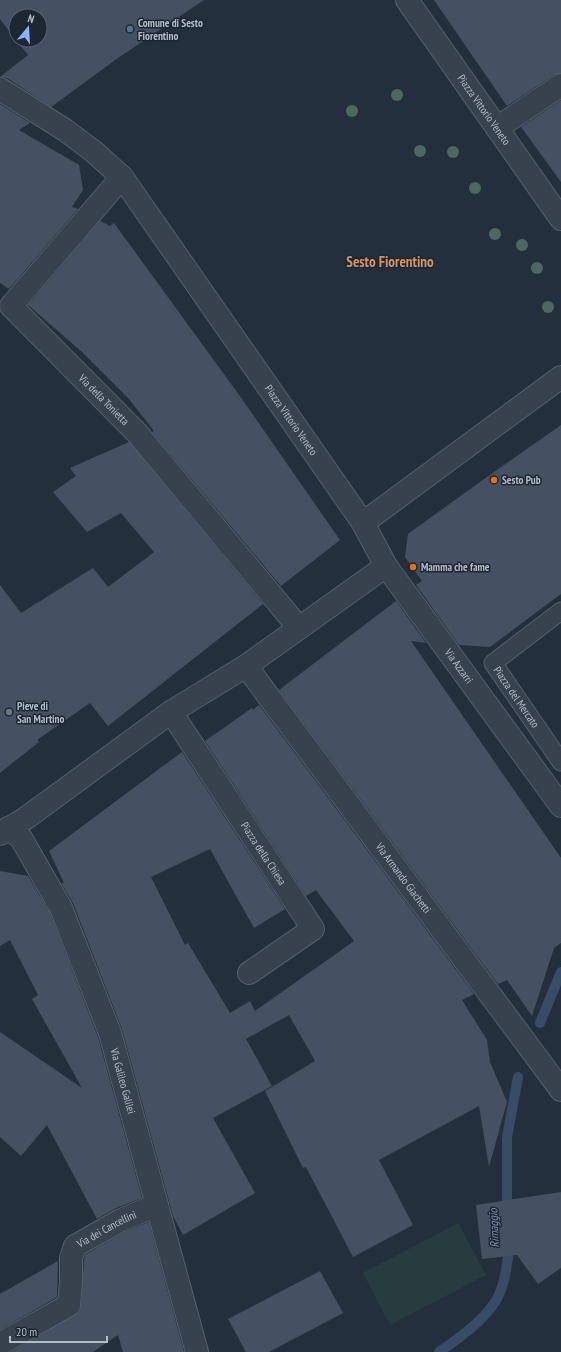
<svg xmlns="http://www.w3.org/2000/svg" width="561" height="1352" font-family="'PT Sans Narrow',sans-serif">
<rect width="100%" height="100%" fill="#242f3e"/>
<path fill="#263c3f" d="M 458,1223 L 486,1275 L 390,1325 L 363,1273 Z"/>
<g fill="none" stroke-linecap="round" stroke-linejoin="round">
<path stroke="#394c67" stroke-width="10" d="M 540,1023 L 561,972
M 507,1212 L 507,1137 L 518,1077
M 439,1352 C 458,1339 482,1322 495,1302 C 506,1285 507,1262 510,1242"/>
</g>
<path fill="#455162" d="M 0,0 L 204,0 L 118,58 L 51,107 L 7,78 L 0,77 L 28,55 L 16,40 L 40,40 L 40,16 L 16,16 L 16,40 L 0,19 Z
M 434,0 L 561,0 L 561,73 L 554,75 L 507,106 Z
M 561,100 L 561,182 L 521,127 Z
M 0,104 L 30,123 L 19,130 L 79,165 L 83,190 L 72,207 L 78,209 L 9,289 L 0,283 Z
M 100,221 L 110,226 L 114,223 L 242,399 L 340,540 L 281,586 L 152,432 L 154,431 L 129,399 L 82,352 L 28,305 Z
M 561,425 L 561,594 L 490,647 L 459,645 L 416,585 L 422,581 L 405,557 L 408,534 L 477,484 Z
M 129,442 L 263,604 L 108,726 L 90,703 L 37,740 L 39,742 L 0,773 L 0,585 L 21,613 L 93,568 L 108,587 L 154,552 L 121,513 L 87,532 L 53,492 L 76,476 L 70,468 Z
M 396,601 L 426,643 L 411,641 L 561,858 L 561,943 L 554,948 L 532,1016 L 507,980 L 498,984 L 279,690 Z
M 259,705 L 474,994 L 462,1000 L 487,1040 L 490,1062 L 507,1102 L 489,1167 L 479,1106 L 379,1160 L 413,1225 L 353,1257 L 306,1167 L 303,1168 L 265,1091 L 315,1061 L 289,1015 L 246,1039 L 272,1086 L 213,1118 L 255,1193 L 183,1235 L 173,1216 L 122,1029 L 73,903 L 61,883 L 64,883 L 49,851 L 182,752 L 285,909 L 254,928 L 210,849 L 151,877 L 185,945 L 188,943 L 230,1013 L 250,1001 L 255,1011 L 354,941 L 316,890 L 306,896 L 205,741 L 252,708 L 253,710 Z
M 0,871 L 28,876 L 50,913 L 98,1037 L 142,1198 L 116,1208 L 97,1219 L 47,1125 L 21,1156 L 0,1137 L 0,1032 L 82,1088 L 32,999 L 38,995 L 10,940 L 0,946 Z
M 561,1192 L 561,1268 L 538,1284 L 517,1255 L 482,1259 L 476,1205 Z
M 149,1222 L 184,1352 L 123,1352 L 118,1335 L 93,1352 L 11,1352 L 79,1312 L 81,1306 L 84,1260 L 85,1255 L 126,1231 Z
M 58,1261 L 57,1297 L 0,1330 L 0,1294 Z
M 320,1271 L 343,1313 L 269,1352 L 246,1352 L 228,1319 Z"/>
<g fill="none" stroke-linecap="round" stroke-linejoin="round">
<g stroke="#565f6c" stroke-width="19">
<g id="lane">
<path id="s1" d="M 561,611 L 493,663 L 561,762"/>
</g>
</g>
<g stroke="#565f6c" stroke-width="24">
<g id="street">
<path id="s2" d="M 407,0 L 561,219"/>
<path id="s3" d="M 0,89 L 65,130 L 93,151 L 122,177 L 363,523 L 386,566 L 561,806"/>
<path d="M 497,128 L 561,85"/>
<path id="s4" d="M 122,177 L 11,306 L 137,433 L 299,628"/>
<path d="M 363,523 L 561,377"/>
<path id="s5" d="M 246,666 L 561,1090"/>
<path id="s6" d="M 171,712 L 313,929 L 249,973"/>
<path id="s7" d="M 8,828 L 21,838 L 61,908 L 110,1033 L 197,1352"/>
<path d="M 0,834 L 26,818 L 171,712 L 246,666 L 386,566"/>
<path id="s8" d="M 0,1344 L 69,1305 L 71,1282 L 71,1258 L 75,1246 L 121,1220 L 157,1205"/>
</g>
</g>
<use href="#lane" stroke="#38414e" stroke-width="17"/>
<use href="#street" stroke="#38414e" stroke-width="22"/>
</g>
<g fill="#4b6a5d">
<circle cx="397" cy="95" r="6"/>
<circle cx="352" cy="111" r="6"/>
<circle cx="420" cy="151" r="6"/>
<circle cx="453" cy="152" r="6"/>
<circle cx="475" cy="188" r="6"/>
<circle cx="495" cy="234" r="6"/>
<circle cx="522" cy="245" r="6"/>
<circle cx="537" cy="268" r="6"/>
<circle cx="548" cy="307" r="6"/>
</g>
<circle fill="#5c6f8a" stroke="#1d2633" stroke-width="1.5" cx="130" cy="29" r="4"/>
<g fill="#e8710a" stroke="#1d2633" stroke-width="1.5">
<circle cx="494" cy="480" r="4"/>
<circle cx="413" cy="567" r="4"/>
</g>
<circle fill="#6b7280" stroke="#1d2633" stroke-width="1.5" cx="9" cy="712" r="4"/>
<g text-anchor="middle" stroke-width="3" stroke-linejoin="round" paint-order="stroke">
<g font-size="11" font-weight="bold" fill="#b4bcc9" stroke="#1d2633" text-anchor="start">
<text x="138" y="27">Comune di Sesto<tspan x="138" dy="13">Fiorentino</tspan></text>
<text x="502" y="484">Sesto Pub</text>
<text x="421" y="571">Mamma che fame</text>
<text x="17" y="710">Pieve di<tspan x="17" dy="13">San Martino</tspan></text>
</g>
<g font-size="11" fill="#b4bcc9" stroke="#1d2633">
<text dy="4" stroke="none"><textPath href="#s2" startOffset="134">Piazza Vittorio Veneto</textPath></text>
<text dy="4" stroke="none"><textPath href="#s4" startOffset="302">Via della Tonietta</textPath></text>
<text dy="4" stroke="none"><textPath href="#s3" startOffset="447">Piazza Vittorio Veneto</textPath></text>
<text dy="4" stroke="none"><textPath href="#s3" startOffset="745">Via Azzarri</textPath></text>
<text dy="4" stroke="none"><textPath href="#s1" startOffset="127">Piazza del Mercato</textPath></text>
<text dy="4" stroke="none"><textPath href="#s6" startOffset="169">Piazza della Chiesa</textPath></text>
<text dy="4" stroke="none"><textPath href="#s5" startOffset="264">Via Armando Giachetti</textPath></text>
<text dy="4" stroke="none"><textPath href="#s7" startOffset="281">Via Galileo Galilei</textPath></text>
<text dy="4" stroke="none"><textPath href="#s8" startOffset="175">Via dei Cancellini</textPath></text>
</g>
<g font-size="12" font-style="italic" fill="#7c92b1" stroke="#1d2633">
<text transform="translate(494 1228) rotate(-92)" y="4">Rimaggio</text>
</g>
<g font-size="15" font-weight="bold" fill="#d59563" stroke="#1d2633">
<text x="390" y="267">Sesto Fiorentino</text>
</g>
</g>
<g transform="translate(28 28) rotate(18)"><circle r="19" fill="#1d2633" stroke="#59626f"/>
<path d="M0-3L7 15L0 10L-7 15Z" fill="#8ab4f8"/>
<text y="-6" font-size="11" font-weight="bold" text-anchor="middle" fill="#b4bcc9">N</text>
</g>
<path d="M10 1336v6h97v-6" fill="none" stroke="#b4bcc9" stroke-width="2"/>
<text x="16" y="1336" font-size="12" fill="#b4bcc9" stroke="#1d2633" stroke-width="3" paint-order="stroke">20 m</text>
</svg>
